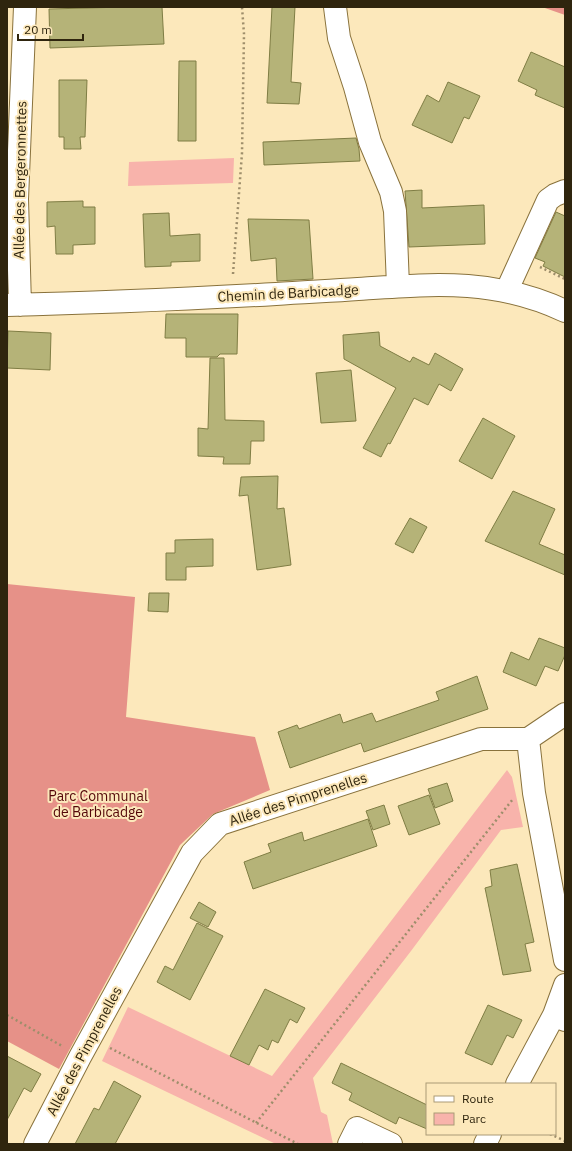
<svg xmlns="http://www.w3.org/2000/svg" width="572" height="1151" font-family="'IBM Plex Sans',sans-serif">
<rect width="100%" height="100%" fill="#fce8bb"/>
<path fill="#f8b3ab" d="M 234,158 L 233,183 L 128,186 L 129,162 Z
M 507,770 L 512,777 L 523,827 L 501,830 L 411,951 L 313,1078 L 321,1112 L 327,1115 L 333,1144 L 276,1144 L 102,1061 L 128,1007 L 272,1076 Z"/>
<path fill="#e69188" d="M 542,7 L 565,7 L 565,15 Z
M 7,584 L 135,597 L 126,717 L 255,737 L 270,790 L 213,814 L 180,845 L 59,1069 L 7,1041 Z"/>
<path fill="#b5b378" stroke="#7f7d44" d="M 125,7 L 162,7 L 164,44 L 50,48 L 49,9 Z
M 272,7 L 295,7 L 291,82 L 301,83 L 299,104 L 267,103 Z
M 531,52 L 565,67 L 565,108 L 535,95 L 537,90 L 518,81 Z
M 179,61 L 196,61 L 196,141 L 178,141 Z
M 59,80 L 87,80 L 85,137 L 80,137 L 81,149 L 64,149 L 64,137 L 59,137 Z
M 448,82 L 480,96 L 469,119 L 464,117 L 452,143 L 412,125 L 427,95 L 439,102 Z
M 356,138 L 359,149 L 360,161 L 264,165 L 263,142 Z
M 422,190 L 422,208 L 484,205 L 485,244 L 409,247 L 405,191 Z
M 83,201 L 83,207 L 95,207 L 95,244 L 73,245 L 73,254 L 56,254 L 55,226 L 47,227 L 47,202 Z
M 556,212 L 565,216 L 565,277 L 543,266 L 545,262 L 535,258 Z
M 169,213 L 170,236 L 200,234 L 200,261 L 171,262 L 171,266 L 145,267 L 143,214 Z
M 248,219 L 309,220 L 313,279 L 277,281 L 276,258 L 251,261 Z
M 166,314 L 238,314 L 237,354 L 220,354 L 217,357 L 186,357 L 186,338 L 165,338 Z
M 8,331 L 51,333 L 50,370 L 7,368 Z
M 379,332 L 380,346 L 410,362 L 413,357 L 429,365 L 435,353 L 463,369 L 451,391 L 439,384 L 428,405 L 414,398 L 390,444 L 388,443 L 381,457 L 363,448 L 396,388 L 344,359 L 343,335 Z
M 210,358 L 224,358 L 225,420 L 264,421 L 264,441 L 251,441 L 250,464 L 223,464 L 224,457 L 198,456 L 198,428 L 208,429 Z
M 351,370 L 356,421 L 321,423 L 316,373 Z
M 483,418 L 515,436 L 492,479 L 459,461 Z
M 278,476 L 277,509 L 284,508 L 291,565 L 257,570 L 248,495 L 239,496 L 241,477 Z
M 513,491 L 555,509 L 539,544 L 565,555 L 565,575 L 485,541 Z
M 410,518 L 427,527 L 413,553 L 395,544 Z
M 213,539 L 213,566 L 186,567 L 186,580 L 166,580 L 166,553 L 175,553 L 175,540 Z
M 149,593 L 169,593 L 168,612 L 148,611 Z
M 539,638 L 565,648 L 565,655 L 558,671 L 545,666 L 536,686 L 503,672 L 511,652 L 529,660 Z
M 477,676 L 488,709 L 364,752 L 361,743 L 290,768 L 278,732 L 297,725 L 299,729 L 340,714 L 343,723 L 372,713 L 376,722 L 439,700 L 436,692 Z
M 447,783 L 453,801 L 435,808 L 428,789 Z
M 429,795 L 440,824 L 409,835 L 398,806 Z
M 384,805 L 390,824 L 373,830 L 366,811 Z
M 368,819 L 377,846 L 253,889 L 244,862 L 271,852 L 268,844 L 302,832 L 304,841 Z
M 517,864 L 534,942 L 525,944 L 531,971 L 503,975 L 485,888 L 492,886 L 490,870 Z
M 199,902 L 216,912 L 208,927 L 190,918 Z
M 197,923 L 223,936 L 190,1000 L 157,982 L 165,966 L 173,970 Z
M 265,989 L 305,1008 L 297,1023 L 290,1019 L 278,1043 L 272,1040 L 268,1050 L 259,1045 L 249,1065 L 230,1056 Z
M 488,1005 L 522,1020 L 513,1038 L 507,1035 L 492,1065 L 465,1053 Z
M 7,1056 L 41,1074 L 31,1092 L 24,1088 L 7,1120 Z
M 341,1063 L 427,1105 L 427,1129 L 399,1117 L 396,1124 L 349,1100 L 352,1093 L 332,1083 Z
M 114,1081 L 141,1096 L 115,1144 L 75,1144 L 94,1108 L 99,1110 Z"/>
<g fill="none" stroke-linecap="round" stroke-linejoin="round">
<g stroke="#89723c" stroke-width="24">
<path id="minor" d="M 335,7 L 339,38 L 355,87 L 370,142 L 391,192 L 395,211 L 398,286
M 507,290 L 548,200 L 555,195 L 565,191
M 7,305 C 97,303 186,299 276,294 C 303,292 331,291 358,289 C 433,284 495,278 565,311
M 20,305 L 17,199 L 25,7
M 528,739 L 534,793 L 565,960
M 554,1015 L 565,985
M 517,1084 L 554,1015 L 565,1020
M 35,1144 L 80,1057 L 192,853 L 220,824 L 481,739 L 528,739 L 565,714
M 349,1144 L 357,1128 L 391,1144
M 485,1144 L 490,1134"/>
</g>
<path stroke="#9e8e6b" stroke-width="2.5" stroke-dasharray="2 3" stroke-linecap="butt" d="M 540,267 L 565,279
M 233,274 L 242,153 L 244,34 L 242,7
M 7,1015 L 62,1046
M 110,1048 L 298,1144
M 256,1123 L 513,799
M 550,1134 L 565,1141"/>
<use href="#minor" stroke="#fff" stroke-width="22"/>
</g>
<g text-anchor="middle" stroke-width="4" stroke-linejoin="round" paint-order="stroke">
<g font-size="14" fill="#2f250e" stroke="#fce8bb">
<text transform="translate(20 180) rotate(-89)" y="5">Allée des Bergeronnettes</text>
<text transform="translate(288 293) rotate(-3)" y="5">Chemin de Barbicadge</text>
<text transform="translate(298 799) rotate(-18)" y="5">Allée des Pimprenelles</text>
<text transform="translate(84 1051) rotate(-62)" y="5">Allée des Pimprenelles</text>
</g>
<g font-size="14" fill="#540709" stroke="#fce8bb">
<text x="98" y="801">Parc Communal<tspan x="98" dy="16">de Barbicadge</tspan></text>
</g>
</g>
<rect width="572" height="1151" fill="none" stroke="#2f250e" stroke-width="16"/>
<rect x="426" y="1083" width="130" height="52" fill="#fce8bb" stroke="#aa9a76"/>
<rect x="434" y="1096" width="20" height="6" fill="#ffffff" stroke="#aa9a76"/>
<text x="462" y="1103" font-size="12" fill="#2f250e">Route</text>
<rect x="434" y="1113" width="20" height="12" fill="#f8b3ab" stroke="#aa9a76"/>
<text x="462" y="1123" font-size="12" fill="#2f250e">Parc</text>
<path d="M18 34v6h65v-6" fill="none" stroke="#2f250e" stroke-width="2"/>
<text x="24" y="34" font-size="12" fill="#2f250e" stroke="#fce8bb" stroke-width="3" paint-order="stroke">20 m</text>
</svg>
